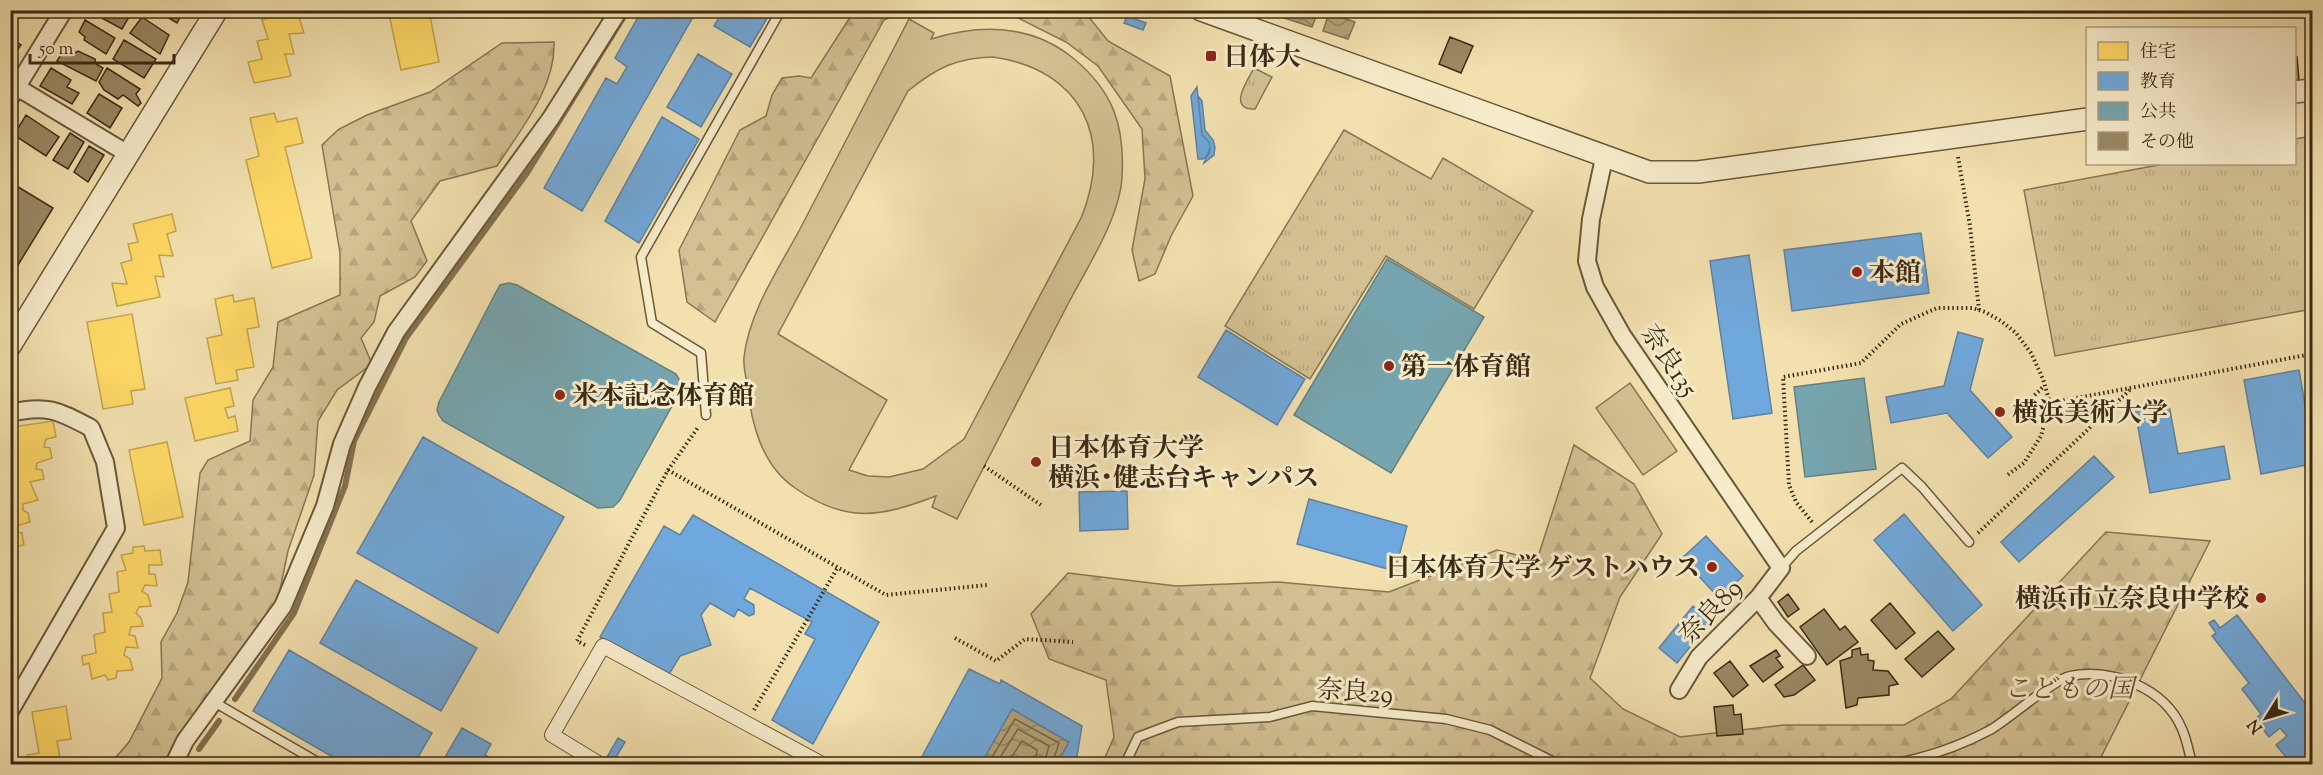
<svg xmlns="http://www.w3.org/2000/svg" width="2323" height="775" font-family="'Sorts Mill Goudy','Noto Serif JP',serif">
<defs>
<pattern id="grass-tufts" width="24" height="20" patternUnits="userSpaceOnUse" patternTransform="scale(1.5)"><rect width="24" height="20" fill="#d3c194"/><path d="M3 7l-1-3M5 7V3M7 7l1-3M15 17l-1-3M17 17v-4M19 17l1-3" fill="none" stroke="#b6a67f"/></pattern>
<pattern id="forest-firs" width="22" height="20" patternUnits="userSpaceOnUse" patternTransform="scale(1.5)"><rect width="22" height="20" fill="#d3c194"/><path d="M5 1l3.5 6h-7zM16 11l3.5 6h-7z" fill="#b6a67f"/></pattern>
<pattern id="water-waves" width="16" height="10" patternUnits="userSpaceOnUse" patternTransform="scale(1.5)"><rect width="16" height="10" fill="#b4a279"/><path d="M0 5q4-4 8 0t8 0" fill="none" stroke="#948462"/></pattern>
</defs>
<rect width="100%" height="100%" fill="#f2e0ae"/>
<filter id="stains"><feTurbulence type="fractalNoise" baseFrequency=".00333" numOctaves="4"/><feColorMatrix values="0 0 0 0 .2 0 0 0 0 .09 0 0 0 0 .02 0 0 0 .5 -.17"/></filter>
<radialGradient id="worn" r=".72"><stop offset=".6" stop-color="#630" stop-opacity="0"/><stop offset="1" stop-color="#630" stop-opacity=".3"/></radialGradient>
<path fill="url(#grass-tufts)" stroke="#877654" stroke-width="1.5" d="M 1254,68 L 1272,77 L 1255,109 C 1227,110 1247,81 1254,68 Z
M 1344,130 L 1431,179 L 1443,158 L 1533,211 L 1474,309 L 1386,256 L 1310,379 L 1225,326 Z
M 2312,136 L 2312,309 L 2055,356 L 2024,190 L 2164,164 L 2294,164 L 2295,139 Z"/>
<path fill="url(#forest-firs)" stroke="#877654" stroke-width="1.5" d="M 854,11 L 905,11 L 884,20 L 715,322 L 687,302 L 679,250 L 740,130 L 766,116 L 772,95 L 782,78 L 799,76 L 811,78 Z
M 1004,11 L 1084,11 L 1108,41 L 1170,76 L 1193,196 L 1171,236 L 1155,274 L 1139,281 L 1132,250 L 1145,179 L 1142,129 L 1098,66 L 1066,42 Z
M 554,42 C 556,87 521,129 497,166 L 440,181 L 411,221 L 427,261 L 415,277 L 380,296 L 374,322 L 361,338 L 372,364 L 337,390 L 318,421 L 314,475 L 288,551 L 277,604 L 162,764 L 110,764 L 129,742 L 162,678 L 161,642 L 177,613 L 188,582 L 200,473 L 208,460 L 250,441 L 253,400 L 273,367 L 278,322 L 340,295 L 340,253 L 322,145 L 339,129 L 367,115 L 430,92 L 502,43 Z
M 1574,445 L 1634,484 L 1662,534 L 1620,597 L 1590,678 L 1623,709 L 1680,737 L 1784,725 L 1904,725 L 1951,699 L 2106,532 L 2210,541 L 2098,763 L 2094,764 L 1102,764 L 1114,737 L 1106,680 L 1049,659 L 1031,614 L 1068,573 L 1176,586 L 1278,582 L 1389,592 L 1497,550 L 1537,560 Z"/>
<path fill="#d3c194" stroke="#877654" stroke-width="1.5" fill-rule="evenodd" d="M 909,19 L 934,33 L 931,39 C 980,24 1031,24 1073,58 C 1113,91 1125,125 1122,177 C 1120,217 1088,266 1069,302 C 1032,374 994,447 957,519 L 932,507 L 936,496 C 881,517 846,524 795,488 C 761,465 751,422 747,384 C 746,376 743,366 744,357 C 749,312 779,268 800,229 C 836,159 873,89 909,19 ZM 993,57 C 1082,70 1114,138 1081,218 L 964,439 L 923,469 L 889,477 L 868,476 L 849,470 L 887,400 L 778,334 L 908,91 C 936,68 956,58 993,57 Z
M 1630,383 L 1677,451 L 1643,475 L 1596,408 Z"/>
<path fill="url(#water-waves)" stroke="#847250" stroke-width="1.5" d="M 1276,11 L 1276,10 L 1318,11 L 1312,27 L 1275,15 Z
M 1329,13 L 1355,22 L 1348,39 L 1323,31 Z
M 1012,709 L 1069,742 L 1057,764 L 981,764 Z"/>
<path fill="#ffd966" stroke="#c4a44d" stroke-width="1.5" d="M 274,10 L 312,10 L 313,14 L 298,14 L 304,33 L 289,34 L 294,54 L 285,54 L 291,76 L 254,83 L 248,62 L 262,59 L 257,41 L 268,39 L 262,20 L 274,16 Z
M 388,10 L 429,10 L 439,62 L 401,70 Z
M 274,113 L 277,122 L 297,118 L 303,143 L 285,147 L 312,258 L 272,268 L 246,160 L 259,156 L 250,118 Z
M 172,214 L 176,231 L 167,234 L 173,256 L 159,255 L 164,277 L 155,276 L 160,297 L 117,306 L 112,283 L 127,284 L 121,263 L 132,260 L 128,244 L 138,242 L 133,224 Z
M 233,295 L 234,302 L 254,298 L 259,327 L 247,329 L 254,367 L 236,370 L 238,380 L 216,384 L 207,338 L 222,335 L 215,299 Z
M 132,314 L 145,389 L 131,391 L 133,404 L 103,409 L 87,322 Z
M 230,388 L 234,406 L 225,408 L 228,418 L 235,416 L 238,431 L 195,441 L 185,398 Z
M 53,421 L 56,437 L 46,439 L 44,447 L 50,448 L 52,458 L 37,463 L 36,469 L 42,470 L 44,479 L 30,482 L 38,500 L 23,504 L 23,510 L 28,513 L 30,522 L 16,526 L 17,532 L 22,533 L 24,545 L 10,548 L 10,444 L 16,443 L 12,427 Z
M 167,442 L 183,517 L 144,525 L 129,450 Z
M 144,546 L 145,551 L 160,550 L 162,565 L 149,565 L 149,574 L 155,574 L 157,586 L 145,585 L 142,591 L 148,595 L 151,606 L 139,607 L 136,613 L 141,618 L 143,626 L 131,627 L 129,635 L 135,636 L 138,648 L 126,647 L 124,655 L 130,659 L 133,670 L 117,671 L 116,678 L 108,680 L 105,675 L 92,679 L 89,663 L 83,665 L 82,656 L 96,653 L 94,635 L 105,632 L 103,613 L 112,612 L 109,594 L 119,592 L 117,572 L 126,570 L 121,555 L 133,553 L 133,547 Z
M 10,572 L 17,602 L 10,603 Z
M 66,706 L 71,739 L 57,741 L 61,764 L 28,764 L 27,755 L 39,753 L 32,712 Z"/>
<path fill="#6fa8dc" stroke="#5f82a0" stroke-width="1.5" d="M 642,10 L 697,10 L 582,211 L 544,188 L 606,78 L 617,84 L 627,67 L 615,58 Z
M 723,10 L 772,10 L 750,47 L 714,26 Z
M 1127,16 L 1146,23 L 1143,30 L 1124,23 Z
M 698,54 L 732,74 L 701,127 L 667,107 Z
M 1197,87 L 1202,135 L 1209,142 L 1210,148 L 1209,154 L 1203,159 L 1198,159 L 1191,96 Z
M 1198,96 L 1202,101 L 1205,130 L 1213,140 L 1215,147 L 1214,155 L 1204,163 L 1210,148 L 1209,142 L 1202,135 Z
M 662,117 L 699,139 L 639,243 L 605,221 Z
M 1921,233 L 1929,293 L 1792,311 L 1784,250 Z
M 1749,255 L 1772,413 L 1733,419 L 1710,261 Z
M 1226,330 L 1305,379 L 1277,425 L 1198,377 Z
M 1958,332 L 1983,339 L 1970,390 L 2012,437 L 1988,458 L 1947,413 L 1891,423 L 1886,397 L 1944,386 Z
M 2299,370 L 2312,445 L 2312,464 L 2261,474 L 2244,380 Z
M 2169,405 L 2178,454 L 2224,446 L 2230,479 L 2150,493 L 2135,411 Z
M 423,437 L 564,517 L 498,633 L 357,553 Z
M 2094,456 L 2114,477 L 2019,562 L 2001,542 Z
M 1127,491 L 1128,529 L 1080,531 L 1079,492 Z
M 1309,499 L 1407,526 L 1395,571 L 1297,544 Z
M 1904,514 L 1982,605 L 1953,631 L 1874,540 Z
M 693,515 L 879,622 L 813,744 L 772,720 L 815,639 L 805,634 L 812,622 L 750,588 L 744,599 L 754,605 L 754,614 L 749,616 L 738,609 L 734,617 L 710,603 L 701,615 L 711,645 L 680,656 L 668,676 L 600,637 L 664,526 L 680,535 Z
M 1706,536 L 1743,576 L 1719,598 L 1682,558 Z
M 356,580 L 477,648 L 441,711 L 320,643 Z
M 1693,606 L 1711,621 L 1677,663 L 1659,648 Z
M 2237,615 L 2312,712 L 2312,764 L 2292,764 L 2276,745 L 2287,736 L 2280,728 L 2269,737 L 2255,719 L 2261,714 L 2242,689 L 2249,683 L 2212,636 L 2216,633 L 2209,623 L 2214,620 L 2220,628 Z
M 289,650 L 432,733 L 414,764 L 345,764 L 253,711 Z
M 969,669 L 1000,684 L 1001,680 L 1082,726 L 1077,756 L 1072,764 L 1057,764 L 1069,742 L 1012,709 L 981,764 L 918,764 Z
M 462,728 L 491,744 L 485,755 L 501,764 L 441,764 Z
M 618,738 L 625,742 L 612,764 L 603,764 Z"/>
<path fill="#76a5af" stroke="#648080" stroke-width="1.5" d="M 1387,259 L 1484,317 L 1391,473 L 1294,415 Z
M 509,283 L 517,285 L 676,374 L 679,379 L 682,388 L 620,500 L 613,507 L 598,508 L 443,421 L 439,415 L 437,410 L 439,402 L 495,294 L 500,285 Z
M 1864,378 L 1876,469 L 1805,477 L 1794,387 Z"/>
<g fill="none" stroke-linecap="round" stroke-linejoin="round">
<path stroke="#786646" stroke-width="1.5" d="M 988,764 L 1015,719 L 1059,743 L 1052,764
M 996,764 L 1018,729 L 1049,746 L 1044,764
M 1007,764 L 1022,741 L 1037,750 L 1035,764"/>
<path stroke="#847250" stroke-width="6" d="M 235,699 L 294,613 L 345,486 L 354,441 L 406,338 L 527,173 L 628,10
M 199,749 L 219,721"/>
</g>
<path fill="#9a8964" stroke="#3b2a13" stroke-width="1.5" d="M 104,10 L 133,10 L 122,29 L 102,18 Z
M 155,10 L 184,10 L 177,23 Z
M 142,17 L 169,35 L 160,54 L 130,33 Z
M 85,20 L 115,38 L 106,54 L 84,40 L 85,37 L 79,32 Z
M 10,37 L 21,45 L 10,60 Z
M 1450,37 L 1473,46 L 1461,73 L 1439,64 Z
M 124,40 L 156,59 L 144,78 L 113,59 Z
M 65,48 L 75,53 L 78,51 L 95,59 L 96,64 L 103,68 L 96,81 L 57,61 Z
M 2297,57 L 2299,80 L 2294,81 L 2294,58 Z
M 51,68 L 71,80 L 67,87 L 79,93 L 72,104 L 40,86 Z
M 107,68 L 140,89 L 136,94 L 141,103 L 138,106 L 123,95 L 118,99 L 104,90 L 99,82 Z
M 99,94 L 122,108 L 110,128 L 87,113 Z
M 26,115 L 59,137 L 46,156 L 14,135 Z
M 70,133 L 84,142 L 68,169 L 53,160 Z
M 89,146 L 104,155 L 88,182 L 74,172 Z
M 10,182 L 53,208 L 10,278 Z
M 1788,594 L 1799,609 L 1788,617 L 1778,602 Z
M 1890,603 L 1915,633 L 1896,649 L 1871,620 Z
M 1824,609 L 1840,630 L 1845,626 L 1858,642 L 1827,665 L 1800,627 Z
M 1938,631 L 1954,649 L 1922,677 L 1905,659 Z
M 1860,648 L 1861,655 L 1868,654 L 1868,660 L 1874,661 L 1873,670 L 1888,671 L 1898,684 L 1889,686 L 1889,695 L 1858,698 L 1857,705 L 1846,708 L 1840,661 L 1852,657 L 1852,650 Z
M 1776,650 L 1780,656 L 1776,658 L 1783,667 L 1763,682 L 1750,666 Z
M 1730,661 L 1748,685 L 1733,697 L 1714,673 Z
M 1803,665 L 1815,680 L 1794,695 L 1784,697 L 1775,685 Z
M 1733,705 L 1734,715 L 1741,714 L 1743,734 L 1717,736 L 1714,707 Z"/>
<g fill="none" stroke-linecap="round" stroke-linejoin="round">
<g stroke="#69583a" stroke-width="11">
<path id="service" d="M 706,415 L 701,353 L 652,323 L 641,257 L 781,10
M 1781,568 L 1796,551 L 1902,468 L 1922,487 L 1969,542
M 214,702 L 321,764
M 1125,764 L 1138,737 L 1178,722 L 1270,717 L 1312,706 L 1446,719 L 1490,730 L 1558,764
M 1891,764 C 1925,758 1960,746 1990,730 C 2009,719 2053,680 2070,676 C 2111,667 2165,688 2182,729 C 2187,740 2189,753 2192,764"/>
</g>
<g stroke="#69583a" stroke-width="16">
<path id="pedestrian" d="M 598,763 L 552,735 L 603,646 L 822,764"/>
</g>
<g stroke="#69583a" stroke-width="20">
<path id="minor" d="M 10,83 L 128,154
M 10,98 L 64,10
M 1604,158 L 1591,219 L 1587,261 L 1595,287 L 1622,335 L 1781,568 L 1758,598 L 1699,657 L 1679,690
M 10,413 C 47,404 59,411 91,428 L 105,462 L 116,528 L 10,711
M 1758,598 L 1776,623 L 1807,656
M 174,764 L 185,741 L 283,606 L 325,506 L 342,444 L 367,387 L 396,332 L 551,118 L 619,10"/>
</g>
<g stroke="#69583a" stroke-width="24">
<path id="tertiary" d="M 1201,10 L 1649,172 L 1698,172 L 2088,119
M 2294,92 L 2312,90
M 10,346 L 217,10"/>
</g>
<path stroke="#3b2a13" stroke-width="4" stroke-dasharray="1.5 3" stroke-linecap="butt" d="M 1958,157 L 1970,226 L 1979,310
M 2050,403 L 2312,354
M 2012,417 L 2044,386
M 984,466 L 1041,505
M 668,470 L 886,595 L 987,585
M 1812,522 L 1796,502 L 1789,485 L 1783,377 L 1861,363 L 1901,324 L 1937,308 L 1973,308 L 1985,312 L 2001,321 L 2016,333 L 2031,353 L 2043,379 L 2050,403 L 2041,436 L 2024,463 L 2006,476
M 1978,533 L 2132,388
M 955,638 L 996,661 L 1025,639 L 1073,642
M 585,645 L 577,641 L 668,470 L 699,426
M 754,710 L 838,567"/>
<use href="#service" stroke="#f7ebca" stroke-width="8"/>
<use href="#pedestrian" stroke="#f7ebca" stroke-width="14"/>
<use href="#minor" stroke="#f7ebca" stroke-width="16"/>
<use href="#tertiary" stroke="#f7ebca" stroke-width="21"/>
</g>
<g fill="#8f2418" stroke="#f7ebca" stroke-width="2">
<rect x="1205" y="50" width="12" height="12" rx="3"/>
<circle cx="1857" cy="272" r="6"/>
<circle cx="1389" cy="366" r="6"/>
<circle cx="560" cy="395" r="6"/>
<circle cx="2000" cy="412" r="6"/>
<circle cx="1036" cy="462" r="6"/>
<circle cx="1712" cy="567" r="6"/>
<circle cx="2261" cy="598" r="6"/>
</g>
<g text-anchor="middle" stroke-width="6" stroke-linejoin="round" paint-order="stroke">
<g font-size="26" font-weight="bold" fill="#3b2a13" stroke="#f7ebca" text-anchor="start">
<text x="1223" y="65">日体大</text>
<text x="1869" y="281">本館</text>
<text x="1401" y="375">第一体育館</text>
<text x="572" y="404">米本記念体育館</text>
<text x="2012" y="421">横浜美術大学</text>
<text x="1048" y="456">日本体育大学<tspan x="1048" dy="30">横浜･健志台キャンパス</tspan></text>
<text x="1700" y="576" text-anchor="end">日本体育大学 ゲストハウス</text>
<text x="2249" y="607" text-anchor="end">横浜市立奈良中学校</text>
</g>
<g font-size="26" fill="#3b2a13" stroke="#f7ebca">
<text transform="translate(1670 360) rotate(56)" y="9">奈良135</text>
<text transform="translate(1710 611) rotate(-47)" y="9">奈良89</text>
<text transform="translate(1355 691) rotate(4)" y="9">奈良29</text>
</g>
<g font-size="26" font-style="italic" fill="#615033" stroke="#f7ebca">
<text x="2069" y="697">こどもの国</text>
</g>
</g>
<rect width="2323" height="775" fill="none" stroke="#f2e0ae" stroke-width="36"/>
<rect x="12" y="12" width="2299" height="751" fill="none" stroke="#3b2a13" stroke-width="3"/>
<rect x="18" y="18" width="2287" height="739" fill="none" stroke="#3b2a13" stroke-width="1.5"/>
<rect x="2086" y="27" width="210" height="138" fill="#f7ebca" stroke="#ac9e81" stroke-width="1.5"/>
<rect x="2098" y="42" width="30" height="18" fill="#ffd966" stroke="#ac9e81" stroke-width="1.5"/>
<text x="2140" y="57" font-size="18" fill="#3b2a13">住宅</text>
<rect x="2098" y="72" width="30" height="18" fill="#6fa8dc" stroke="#ac9e81" stroke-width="1.5"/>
<text x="2140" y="87" font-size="18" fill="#3b2a13">教育</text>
<rect x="2098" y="102" width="30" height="18" fill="#76a5af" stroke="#ac9e81" stroke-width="1.5"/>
<text x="2140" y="117" font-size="18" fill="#3b2a13">公共</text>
<rect x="2098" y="132" width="30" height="18" fill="#9a8964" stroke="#ac9e81" stroke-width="1.5"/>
<text x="2140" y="147" font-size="18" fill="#3b2a13">その他</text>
<g transform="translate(2266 718) rotate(233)" stroke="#f7ebca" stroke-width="4.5" paint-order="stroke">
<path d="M0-4.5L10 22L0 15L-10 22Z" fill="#3b2a13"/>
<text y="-9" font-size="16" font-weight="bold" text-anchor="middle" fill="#3b2a13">N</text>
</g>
<path d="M30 54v9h144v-9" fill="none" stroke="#3b2a13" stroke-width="3"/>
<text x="39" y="54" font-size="18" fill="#3b2a13" stroke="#f7ebca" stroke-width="4.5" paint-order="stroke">50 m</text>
<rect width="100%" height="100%" filter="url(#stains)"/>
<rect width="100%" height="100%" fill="url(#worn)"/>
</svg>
